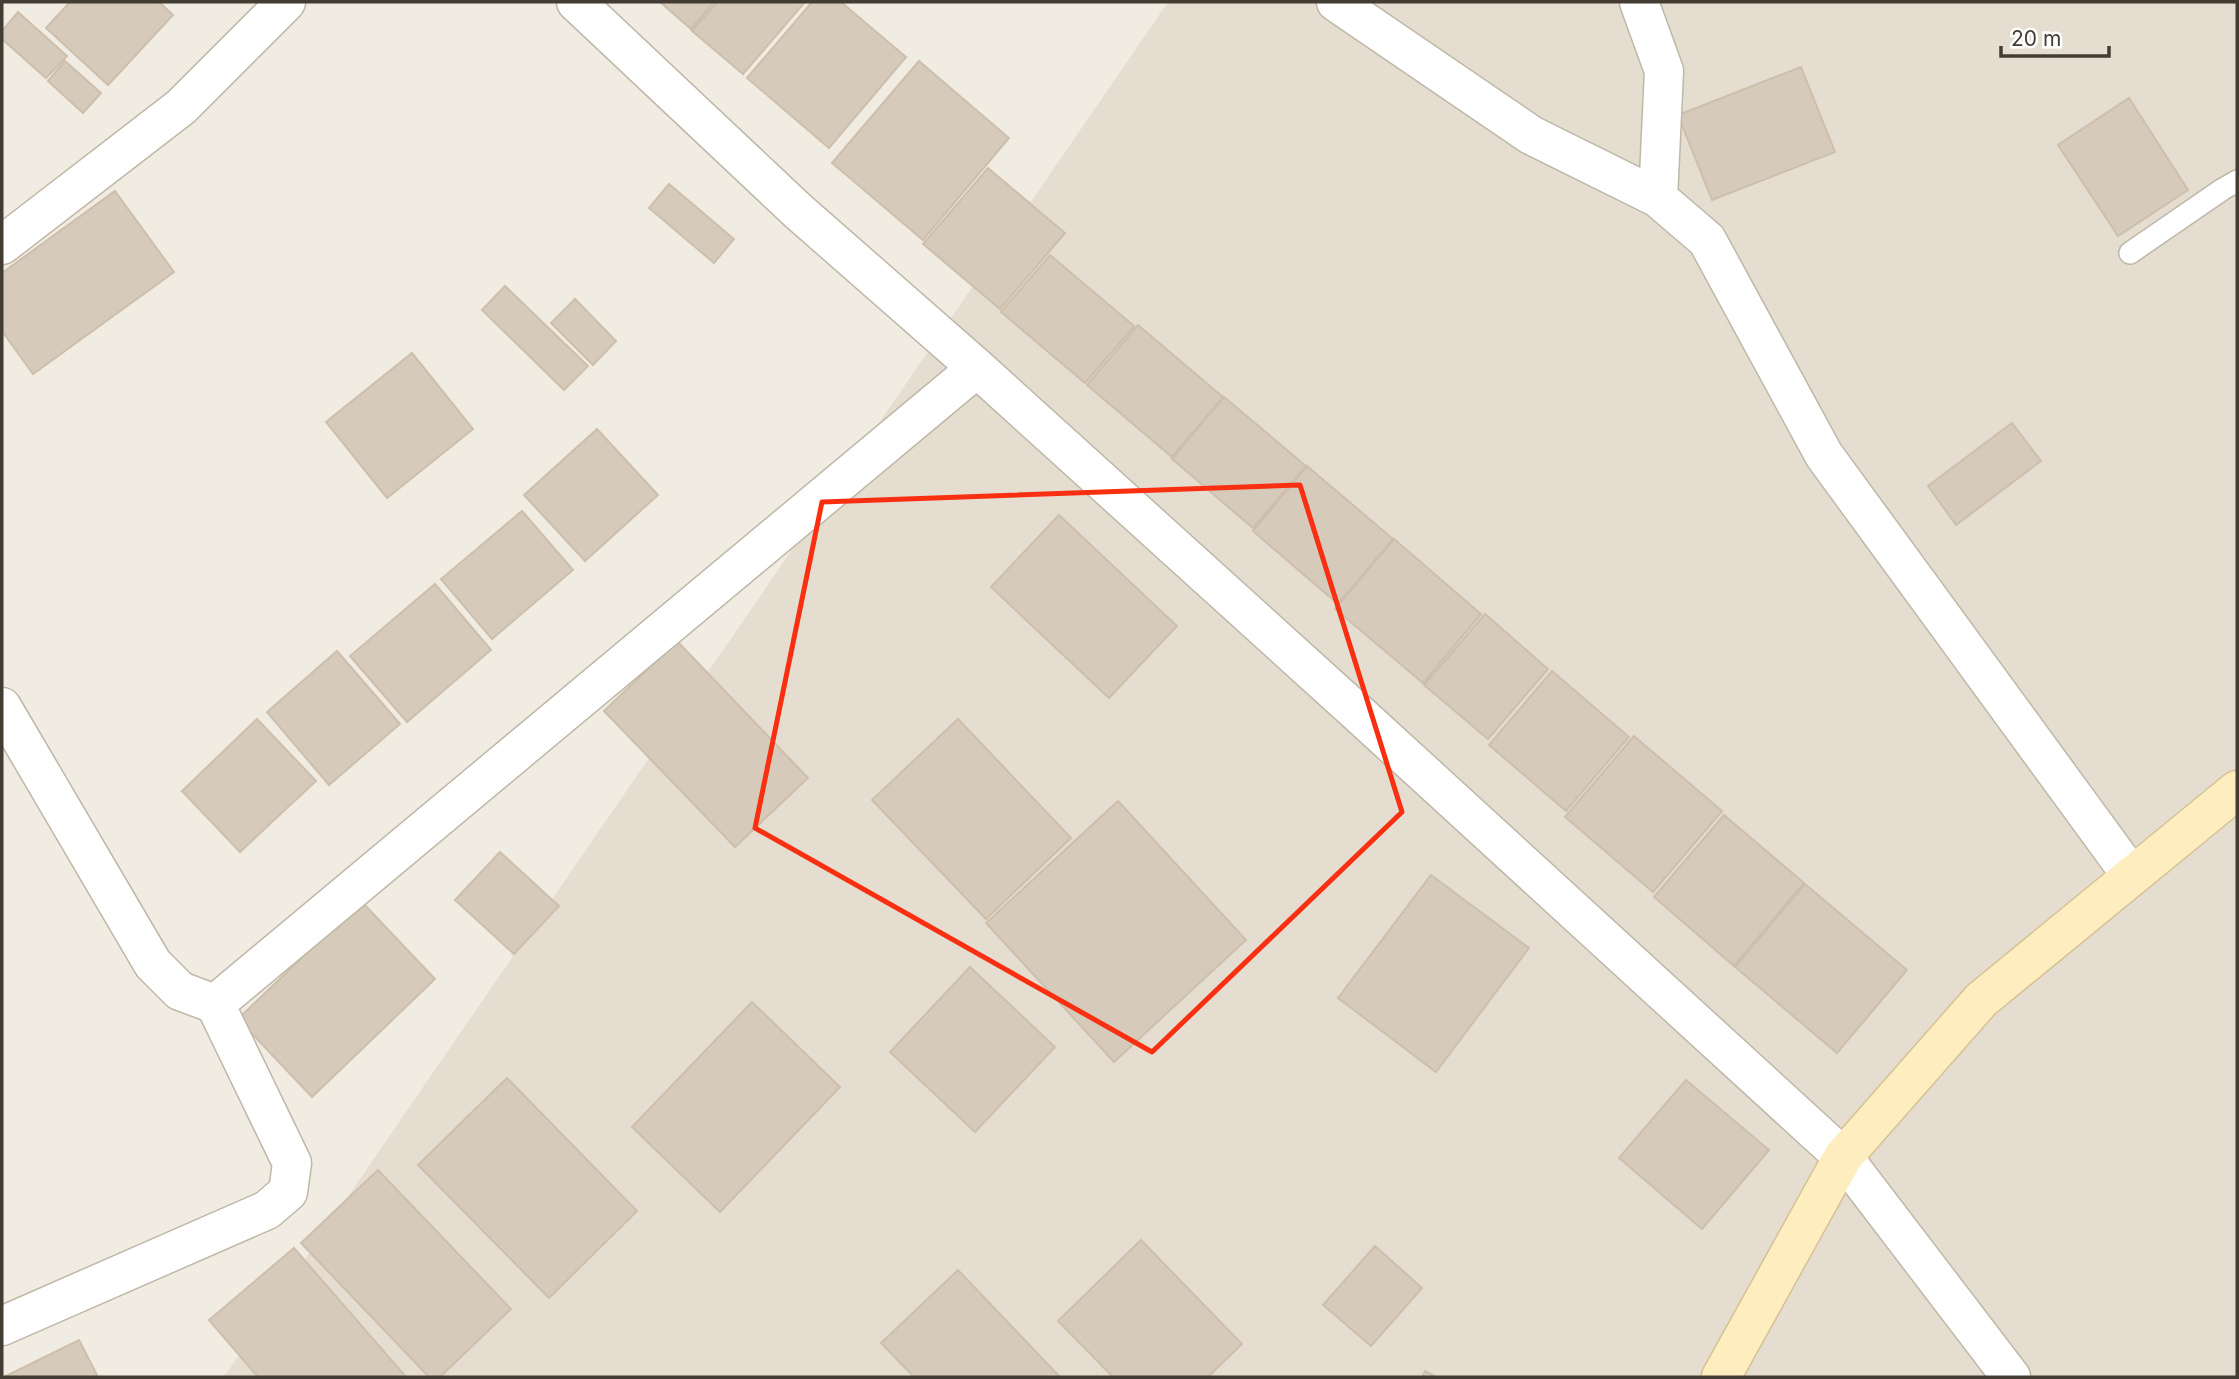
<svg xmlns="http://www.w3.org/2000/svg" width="2239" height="1379" font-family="Inter,sans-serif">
<rect width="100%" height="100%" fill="#f1ece2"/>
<path fill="#e5ded0" d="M 1168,2 L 2237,2 L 2237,1377 L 224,1377 Z"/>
<path fill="#d6cabb" stroke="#cdbfab" stroke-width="2" d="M 70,2 L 159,2 L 173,15 L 108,85 L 46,28 Z
M 660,2 L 714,2 L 691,29 Z
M 717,2 L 805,2 L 743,74 L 692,31 Z
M 812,2 L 841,2 L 906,57 L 829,148 L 747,78 Z
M 18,12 L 67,56 L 46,78 L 2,39 L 2,31 Z
M 65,61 L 101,93 L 83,113 L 48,81 Z
M 919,61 L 1009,138 L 923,240 L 832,163 Z
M 1801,67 L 1835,152 L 1712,200 L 1678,115 Z
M 2129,98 L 2188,190 L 2118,236 L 2058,145 Z
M 988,168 L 1065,233 L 1000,309 L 923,244 Z
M 669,184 L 734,239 L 714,263 L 649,208 Z
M 115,191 L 174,272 L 33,374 L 2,331 L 2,273 Z
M 1050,255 L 1134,326 L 1085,383 L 1001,312 Z
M 505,286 L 588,366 L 564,390 L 482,310 Z
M 575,299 L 616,341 L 593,365 L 551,323 Z
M 1138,325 L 1223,397 L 1172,457 L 1087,385 Z
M 412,353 L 473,429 L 387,498 L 326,422 Z
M 1224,397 L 1306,466 L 1253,528 L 1172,459 Z
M 2012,423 L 2041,461 L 1956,525 L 1928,486 Z
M 597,429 L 658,495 L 585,561 L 524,495 Z
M 1307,466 L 1393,539 L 1338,604 L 1253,531 Z
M 522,511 L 573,570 L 492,639 L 441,579 Z
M 1059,515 L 1177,626 L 1109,698 L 991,587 Z
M 1394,539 L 1481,614 L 1423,683 L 1335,609 Z
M 435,584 L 491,650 L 407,722 L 350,656 Z
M 1485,614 L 1548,669 L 1488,739 L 1424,685 Z
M 677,641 L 808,778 L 735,847 L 604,711 Z
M 337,651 L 400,724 L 329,785 L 267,712 Z
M 1552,671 L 1629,737 L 1566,811 L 1489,745 Z
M 257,719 L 316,781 L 240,852 L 182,791 Z
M 958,719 L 1071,838 L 986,919 L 872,800 Z
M 1634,736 L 1722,811 L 1653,892 L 1565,817 Z
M 1118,801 L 1246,940 L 1114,1062 L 986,923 Z
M 1724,815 L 1804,883 L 1734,966 L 1654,897 Z
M 500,852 L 559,906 L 514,954 L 455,900 Z
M 1431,875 L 1529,948 L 1436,1072 L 1338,998 Z
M 1805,884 L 1907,970 L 1837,1053 L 1735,967 Z
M 361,901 L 435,979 L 312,1097 L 238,1019 Z
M 970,967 L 1055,1047 L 975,1132 L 890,1052 Z
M 752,1002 L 840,1087 L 720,1212 L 632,1127 Z
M 507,1078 L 637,1211 L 549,1298 L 418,1165 Z
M 1686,1080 L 1769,1150 L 1702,1229 L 1619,1158 Z
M 378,1170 L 511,1309 L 440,1377 L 429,1377 L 301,1243 Z
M 1141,1240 L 1242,1344 L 1208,1377 L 1113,1377 L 1058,1321 Z
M 1375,1246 L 1422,1288 L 1371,1346 L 1323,1305 Z
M 294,1248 L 406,1377 L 258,1377 L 209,1320 Z
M 958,1270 L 1060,1377 L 914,1377 L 881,1343 Z
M 79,1340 L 98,1377 L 4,1377 Z
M 1425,1371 L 1436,1377 L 1422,1377 Z"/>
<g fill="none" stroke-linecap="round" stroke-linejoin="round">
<g stroke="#bfb7a8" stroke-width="24">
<path id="lane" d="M 2130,253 L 2223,189 L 2237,181"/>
</g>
<g stroke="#bfb7a8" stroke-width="41">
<path id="street" d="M 576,2 L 798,211 L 977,368 L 1359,714 L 1843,1157 L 2011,1377
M 1336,2 L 1531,135 L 1658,198 L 1707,240 L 1824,455 L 2131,875
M 1639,2 L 1664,71 L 1658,198
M 2,245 L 181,107 L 286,2
M 2,707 L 153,964 L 180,991 L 215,1004 L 292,1163 L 288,1192 L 267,1210 L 2,1326
M 215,1004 L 977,368"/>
</g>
<g stroke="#d5c194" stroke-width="41">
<path id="secondary" d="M 1721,1377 L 1843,1157 L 1981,1000 L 2237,790"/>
</g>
<use href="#lane" stroke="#fff" stroke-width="21"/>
<use href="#street" stroke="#fff" stroke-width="38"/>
<use href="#secondary" stroke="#feedbf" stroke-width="38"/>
</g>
<path fill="none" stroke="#f92f12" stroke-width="5" stroke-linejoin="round" d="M 1300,485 L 1402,812 L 1152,1052 L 755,828 L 822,502 Z"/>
<rect width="2239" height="1379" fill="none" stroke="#423c33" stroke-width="7"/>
<path d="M2001 46v10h108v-10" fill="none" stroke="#423c33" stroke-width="3.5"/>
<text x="2011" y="46" font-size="21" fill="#423c33" stroke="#ffffff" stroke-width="5" paint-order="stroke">20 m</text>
</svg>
